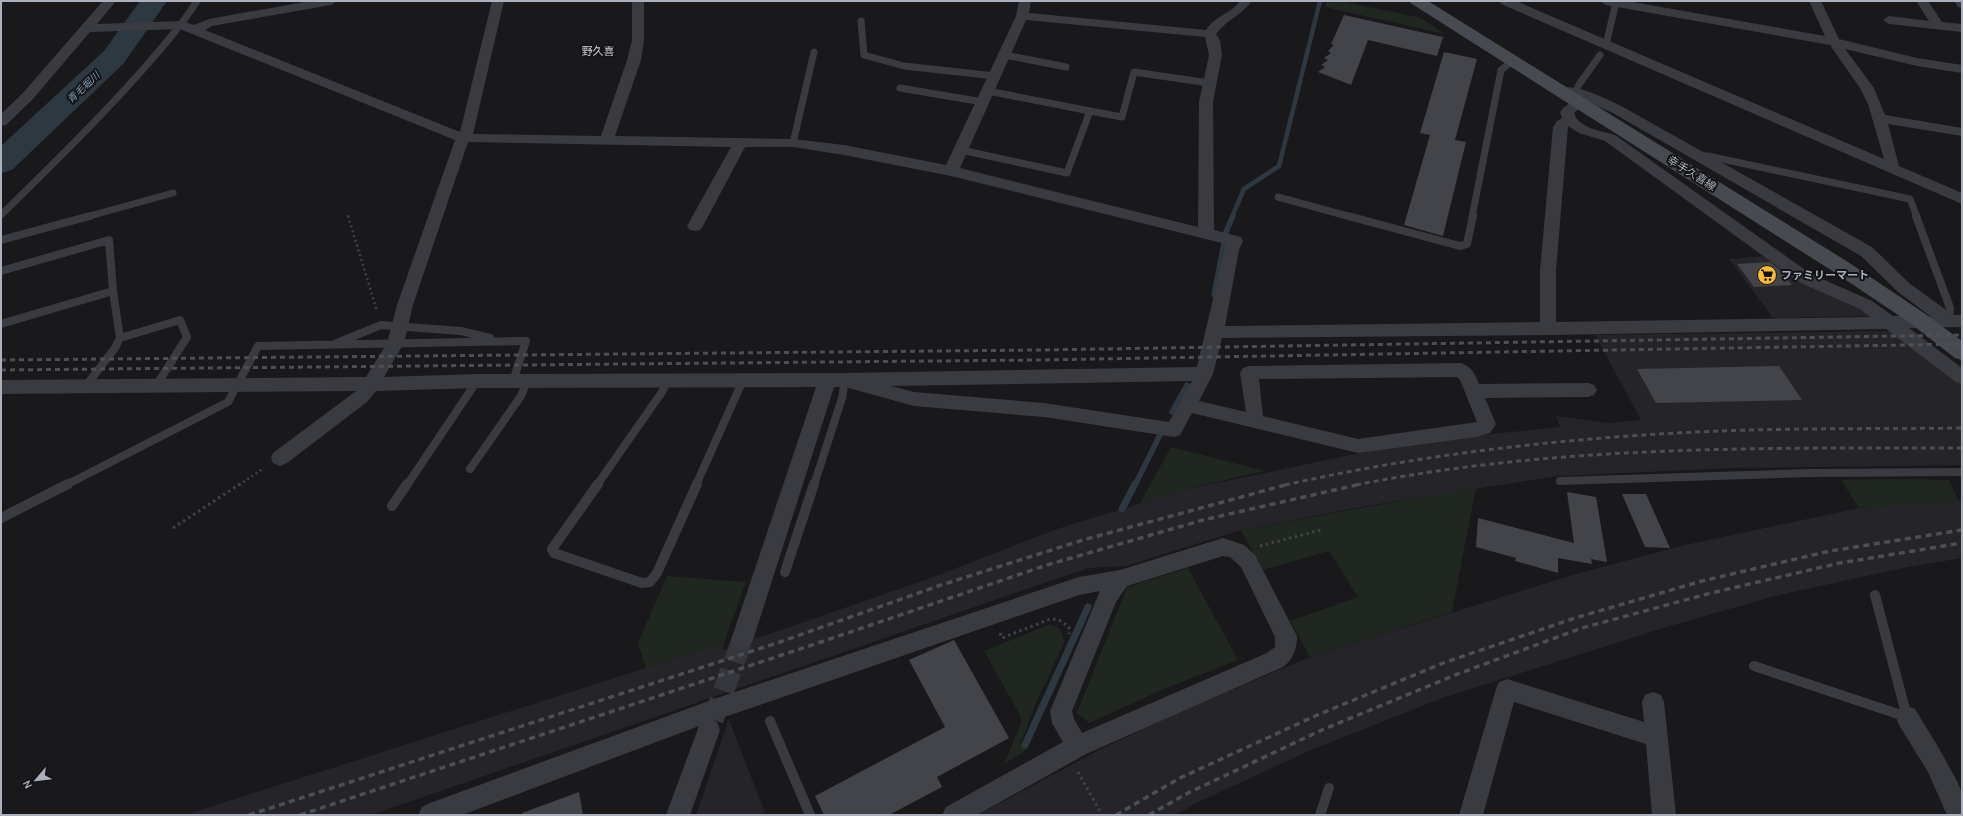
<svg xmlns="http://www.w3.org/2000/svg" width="1963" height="816" font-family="Karla,'Noto Sans JP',sans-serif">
<rect width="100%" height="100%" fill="#19191c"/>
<path fill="#252529" d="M 1766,256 L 1856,307 L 1871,316 L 1773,318 L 1729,259 Z
M 1892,331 L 1962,384 L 1962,465 L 1733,468 L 1558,476 L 1366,506 L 1241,530 L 1126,566 L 1088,568 L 371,815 L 185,815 L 724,643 L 723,650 L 928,579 L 1060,528 L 1187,489 L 1414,442 L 1560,427 L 1556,416 L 1608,423 L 1641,420 L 1595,335 Z
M 1962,501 L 1962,558 L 1903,568 L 1775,596 L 1670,626 L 1445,697 L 1311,750 L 1194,804 L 1175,815 L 978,815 L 1099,750 L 1186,709 L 1310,657 L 1576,574 L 1681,546 L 1859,508 Z
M 729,719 L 734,733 L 766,815 L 696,815 Z"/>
<path fill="#1f2720" d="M 1327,1 L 1341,1 L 1421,18 L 1445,34 L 1325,7 Z
M 1171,447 L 1265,471 L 1187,489 L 1139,505 Z
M 1893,479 L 1949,480 L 1959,502 L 1859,508 L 1841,480 Z
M 1476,487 L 1452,612 L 1310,657 L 1290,621 L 1358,597 L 1329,551 L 1262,570 L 1241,530 Z
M 1188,568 L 1238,660 L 1164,689 L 1089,723 L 1077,713 L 1127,587 Z
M 667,576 L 746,582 L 724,643 L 646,668 L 638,643 Z
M 1048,625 C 1059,625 1064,633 1064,643 L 1035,705 L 1021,743 L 1029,747 L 1021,754 L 1004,764 L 1021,723 L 1020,715 L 984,651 Z"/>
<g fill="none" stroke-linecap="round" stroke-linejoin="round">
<path stroke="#2e3841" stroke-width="4.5" d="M 1232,217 L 1244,189 L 1279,166 L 1320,1"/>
<path stroke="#2e3841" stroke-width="5.5" d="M 1226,232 L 1233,216
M 1214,295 L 1224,243
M 1172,412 L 1187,385
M 1135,485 L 1160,435"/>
<path stroke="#2e3841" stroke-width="7" d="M 1122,509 L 1135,484
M 1025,745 L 1088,607"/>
<path fill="#2e3841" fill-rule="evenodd" d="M 140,1 L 167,1 L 124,63 L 12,170 L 1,173 L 1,146 L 104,51 Z"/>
</g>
<path fill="#434449" d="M 1344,15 L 1443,37 L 1437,56 L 1368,40 L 1351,85 L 1318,72 L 1325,67 L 1321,65 L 1328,60 L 1324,58 L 1331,53 L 1328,51 L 1334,45 L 1331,44 Z
M 1444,52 L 1477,59 L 1455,140 L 1466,142 L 1443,236 L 1404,225 L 1430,135 L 1420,133 Z
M 1770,262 L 1780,270 L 1792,285 L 1754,287 L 1737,264 Z
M 1779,366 L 1802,400 L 1656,403 L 1637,369 Z
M 1567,492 L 1596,497 L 1607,562 L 1591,559 L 1592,564 L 1558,558 L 1558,573 L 1515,561 L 1516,558 L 1476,547 L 1478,518 L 1574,543 Z
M 1622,494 L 1646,494 L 1670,548 L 1645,547 Z
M 954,640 L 1009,738 L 937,777 L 942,787 L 889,815 L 824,815 L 815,796 L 945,727 L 909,660 Z
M 579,792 L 583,815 L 522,815 L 522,813 Z"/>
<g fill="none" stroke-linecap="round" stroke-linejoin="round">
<path stroke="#36373c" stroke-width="21" stroke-dasharray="21 10" stroke-linecap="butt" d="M 713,720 L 742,640"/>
<path stroke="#404248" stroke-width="2" stroke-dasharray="1.5 2.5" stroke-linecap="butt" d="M 348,215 L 349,217"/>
<path stroke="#404248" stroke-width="2.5" stroke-dasharray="2 3" stroke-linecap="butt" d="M 348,216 L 377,311
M 239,485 L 264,468"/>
<path stroke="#404248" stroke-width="3" stroke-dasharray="2.5 3.5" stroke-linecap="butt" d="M 173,528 L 240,484
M 1260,546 L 1321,530
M 1000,633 L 1002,638 L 1050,619 L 1059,620 L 1069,627 L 1069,634
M 1078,772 L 1102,815"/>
<path stroke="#3a3b41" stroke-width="7" d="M 861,21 L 864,55 L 904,66 L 995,76
M 1606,45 L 1616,2
M 1005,55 L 1066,67
M 900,88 L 983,102
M 1576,92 L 1578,86 L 1600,55
M 1090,111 L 1122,117 L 1134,72 L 1209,83
M 793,143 L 814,52
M 961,150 L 1067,173 L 1090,111 L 988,91
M 1700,156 L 1708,156 L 1910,199 L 1917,217
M 1278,197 L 1351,217
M 1,215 C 48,169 94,124 138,75 C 159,51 180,28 197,1
M 86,217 L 173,193
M 1472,217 L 1501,70 L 1512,61"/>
<path stroke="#3a3b41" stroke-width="8" d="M 1348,216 L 1460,246 L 1467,244 L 1473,216
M 1916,216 L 1950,308 L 1949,321
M 1,240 L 90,216
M 1,271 L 109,240 L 113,291 L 120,338 L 115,348 L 85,387
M 1,324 L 113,291
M 120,338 L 180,320 L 187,337 L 156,386
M 337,343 L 381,325 L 461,331 L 490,338
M 470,469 L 521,396 L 527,381
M 1560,481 L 1811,473 L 1962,472
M 66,485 L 228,402 L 258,346 L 526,341 L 513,381
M 407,485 L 477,381
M 597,485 L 662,392 L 667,381
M 696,485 L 743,380
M 814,485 L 842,398 L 845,380"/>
<path stroke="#3a3b41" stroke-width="10" d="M 598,484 L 552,549 L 554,553 L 642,583 L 650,582 L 657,573 L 697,484
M 392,506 L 407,484
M 1,518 L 68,484
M 785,572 L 814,484
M 1875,595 L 1907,717
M 1754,666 L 1907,717
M 770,721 L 810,815
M 1320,815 L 1329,788"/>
<path fill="#3a3b41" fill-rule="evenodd" d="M 103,1 L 116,1 L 97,24 L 182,21 L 194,25 L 209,19 L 310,1 L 337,1 L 331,5 L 212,26 L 205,30 L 460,132 L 492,1 L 504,1 L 473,134 L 601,136 L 627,60 L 632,40 L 632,1 L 644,1 L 644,40 L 641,60 L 615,136 L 793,139 L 844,145 L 946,165 L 1016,16 L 1019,1 L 1031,1 L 1029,13 L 1206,30 C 1216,15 1231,14 1240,1 L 1252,1 C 1242,15 1226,20 1216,34 L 1220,41 L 1222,55 L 1213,102 L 1214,230 L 1241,237 L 1243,241 L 1239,250 L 1225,326 L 1540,322 L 1540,271 L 1553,127 L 1557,121 L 1562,118 L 1560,112 C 1565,105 1575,98 1584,100 L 1562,94 L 1560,91 L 1562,88 C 1578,84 1608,100 1623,107 L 1863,242 L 1873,248 L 1909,283 L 1953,315 L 1962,315 L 1962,327 L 1909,328 L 1962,368 L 1962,384 L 1956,382 L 1886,329 L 1550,335 L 1222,338 L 1213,374 L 1199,401 L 1246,412 L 1240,373 L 1243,368 L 1249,366 L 1461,363 C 1472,367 1475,374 1479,384 L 1588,383 L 1594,385 L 1597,390 L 1594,395 L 1588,397 L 1485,398 L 1496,424 L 1490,433 L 1476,437 L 1358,453 L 1192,413 L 1180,435 L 1174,437 L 1044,417 L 914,406 L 845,387 L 834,387 L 753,640 L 749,647 L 742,650 L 735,647 L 731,640 L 816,387 L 477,388 L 376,391 L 367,402 L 287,463 L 280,466 L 273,463 L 271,458 L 273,453 L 356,391 L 1,394 L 1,380 L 366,377 L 387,343 L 397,305 L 455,140 L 180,29 L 90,32 L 32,100 L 6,125 L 1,126 L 1,114 L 22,94 ZM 1026,20 L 1205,37 L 1209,55 L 1199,102 L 1198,227 L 960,168 ZM 1584,100 L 1613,113 L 1861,256 L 1897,291 L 1930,316 L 1893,316 L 1872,301 L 1811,274 L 1615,135 C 1602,131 1578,128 1574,113 L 1586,103 ZM 1568,126 L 1579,133 L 1605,141 L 1799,282 L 1860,309 L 1870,317 L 1556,322 L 1556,271 ZM 468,142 L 731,147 L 687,226 L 690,230 L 695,231 L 700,230 L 703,226 L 745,147 L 793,147 L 844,155 L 951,176 L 1226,244 L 1197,367 L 845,373 L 477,374 L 384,377 L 404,343 L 413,305 ZM 1457,377 L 1460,380 L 1477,422 L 1358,439 L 1263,416 L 1259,379 ZM 1192,381 L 1169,422 L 1044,403 L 914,392 L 891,386 Z
M 1499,1 L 1516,1 L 1884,159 L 1868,104 L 1860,88 L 1830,45 L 1606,5 L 1600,1 L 1627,1 L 1825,36 L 1809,1 L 1821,1 L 1839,39 L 1917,58 L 1962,65 L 1962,73 L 1917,66 L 1845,49 L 1874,88 L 1885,115 L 1962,128 L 1962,136 L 1888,124 L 1899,166 L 1962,193 L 1962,204 L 1501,4 Z
M 1916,1 L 1928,1 L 1942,22 L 1962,24 L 1962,32 L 1889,24 L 1883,20 L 1889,16 L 1929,21 Z
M 1954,1 L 1962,1 L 1962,8 L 1958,7 Z
M 1223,538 L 1244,545 L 1255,555 L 1297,636 C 1297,649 1293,660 1283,667 L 1086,754 L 977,815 L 942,815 L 946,807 L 1063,742 L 1052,723 L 1050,711 L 1100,591 L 1079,595 L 713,721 L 717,722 L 720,730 L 690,815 L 666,815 L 699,726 L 462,815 L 418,815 L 422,807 L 430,803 L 717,698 L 1079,577 L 1120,570 ZM 1223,556 L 1230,557 L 1241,567 L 1275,637 L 1275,647 L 1267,653 L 1082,733 L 1074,719 L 1072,711 L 1116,602 L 1127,586 Z
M 1507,679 L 1644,722 L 1642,702 L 1645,695 L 1653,692 L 1661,695 L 1664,702 L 1676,815 L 1652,815 L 1646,744 L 1514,702 L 1483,815 L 1459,815 L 1496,689 L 1499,682 Z
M 1907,706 L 1915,709 L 1937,745 L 1957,781 L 1962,793 L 1962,815 L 1947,815 L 1928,772 L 1899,725 L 1896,717 L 1899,709 Z"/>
<path fill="#484a51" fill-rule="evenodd" d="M 1409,1 L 1428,1 L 1848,262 L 1924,313 L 1962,341 L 1962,360 L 1955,358 L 1910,323 L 1834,272 L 1412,4 Z"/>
<path stroke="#4d4f56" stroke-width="3" stroke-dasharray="5 4" stroke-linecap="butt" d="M 1,360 L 1039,350 L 1962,335
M 1,370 L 1038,360 L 1962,344
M 1285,485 C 1427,453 1573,437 1719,431 C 1800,428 1881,429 1962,428
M 1356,485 C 1555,445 1760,448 1962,448"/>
<path stroke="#4d4f56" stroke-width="3.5" stroke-dasharray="6 4.5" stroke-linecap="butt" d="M 249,815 L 780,642 L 938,586 L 1083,540 L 1289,484
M 300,815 L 821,642 L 1047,565 L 1203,520 L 1361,484
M 1116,815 L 1180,778 L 1315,716 L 1446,662 L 1575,618 L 1702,581 L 1830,551 L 1962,530
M 1149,815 L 1188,793 L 1324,729 L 1455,675 L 1582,628 L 1711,593 L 1840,563 L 1962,543"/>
</g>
<defs>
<g id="supermarket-disc" transform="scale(1)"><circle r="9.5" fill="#fbba32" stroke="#141417"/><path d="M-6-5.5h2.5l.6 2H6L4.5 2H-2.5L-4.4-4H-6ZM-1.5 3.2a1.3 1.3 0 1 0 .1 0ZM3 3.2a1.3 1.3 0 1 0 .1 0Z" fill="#111"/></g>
</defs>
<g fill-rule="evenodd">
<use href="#supermarket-disc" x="1767" y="275"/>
</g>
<g text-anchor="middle" stroke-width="4" stroke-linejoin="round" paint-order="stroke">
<g font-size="10" font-style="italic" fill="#819eb8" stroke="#141417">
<text transform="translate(83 87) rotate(-43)" y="4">青毛堀川</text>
</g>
<g font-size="11" fill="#cdcfd8" stroke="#141417">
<text x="598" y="55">野久喜</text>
</g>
<g font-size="11" fill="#abb0bc" stroke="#141417">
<text transform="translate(1692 173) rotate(32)" y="4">幸手久喜線</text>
</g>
<g font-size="11" font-weight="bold" fill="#abb0bc" stroke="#141417" text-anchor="start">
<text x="1781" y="279">ファミリーマート</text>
</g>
</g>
<rect width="1963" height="816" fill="none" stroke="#abb0bc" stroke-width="4"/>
<g transform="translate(36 780) rotate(242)" stroke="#141417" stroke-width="3" paint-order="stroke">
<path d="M0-3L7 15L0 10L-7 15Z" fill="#abb0bc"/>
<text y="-6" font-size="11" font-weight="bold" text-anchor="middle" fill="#abb0bc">N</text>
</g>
</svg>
